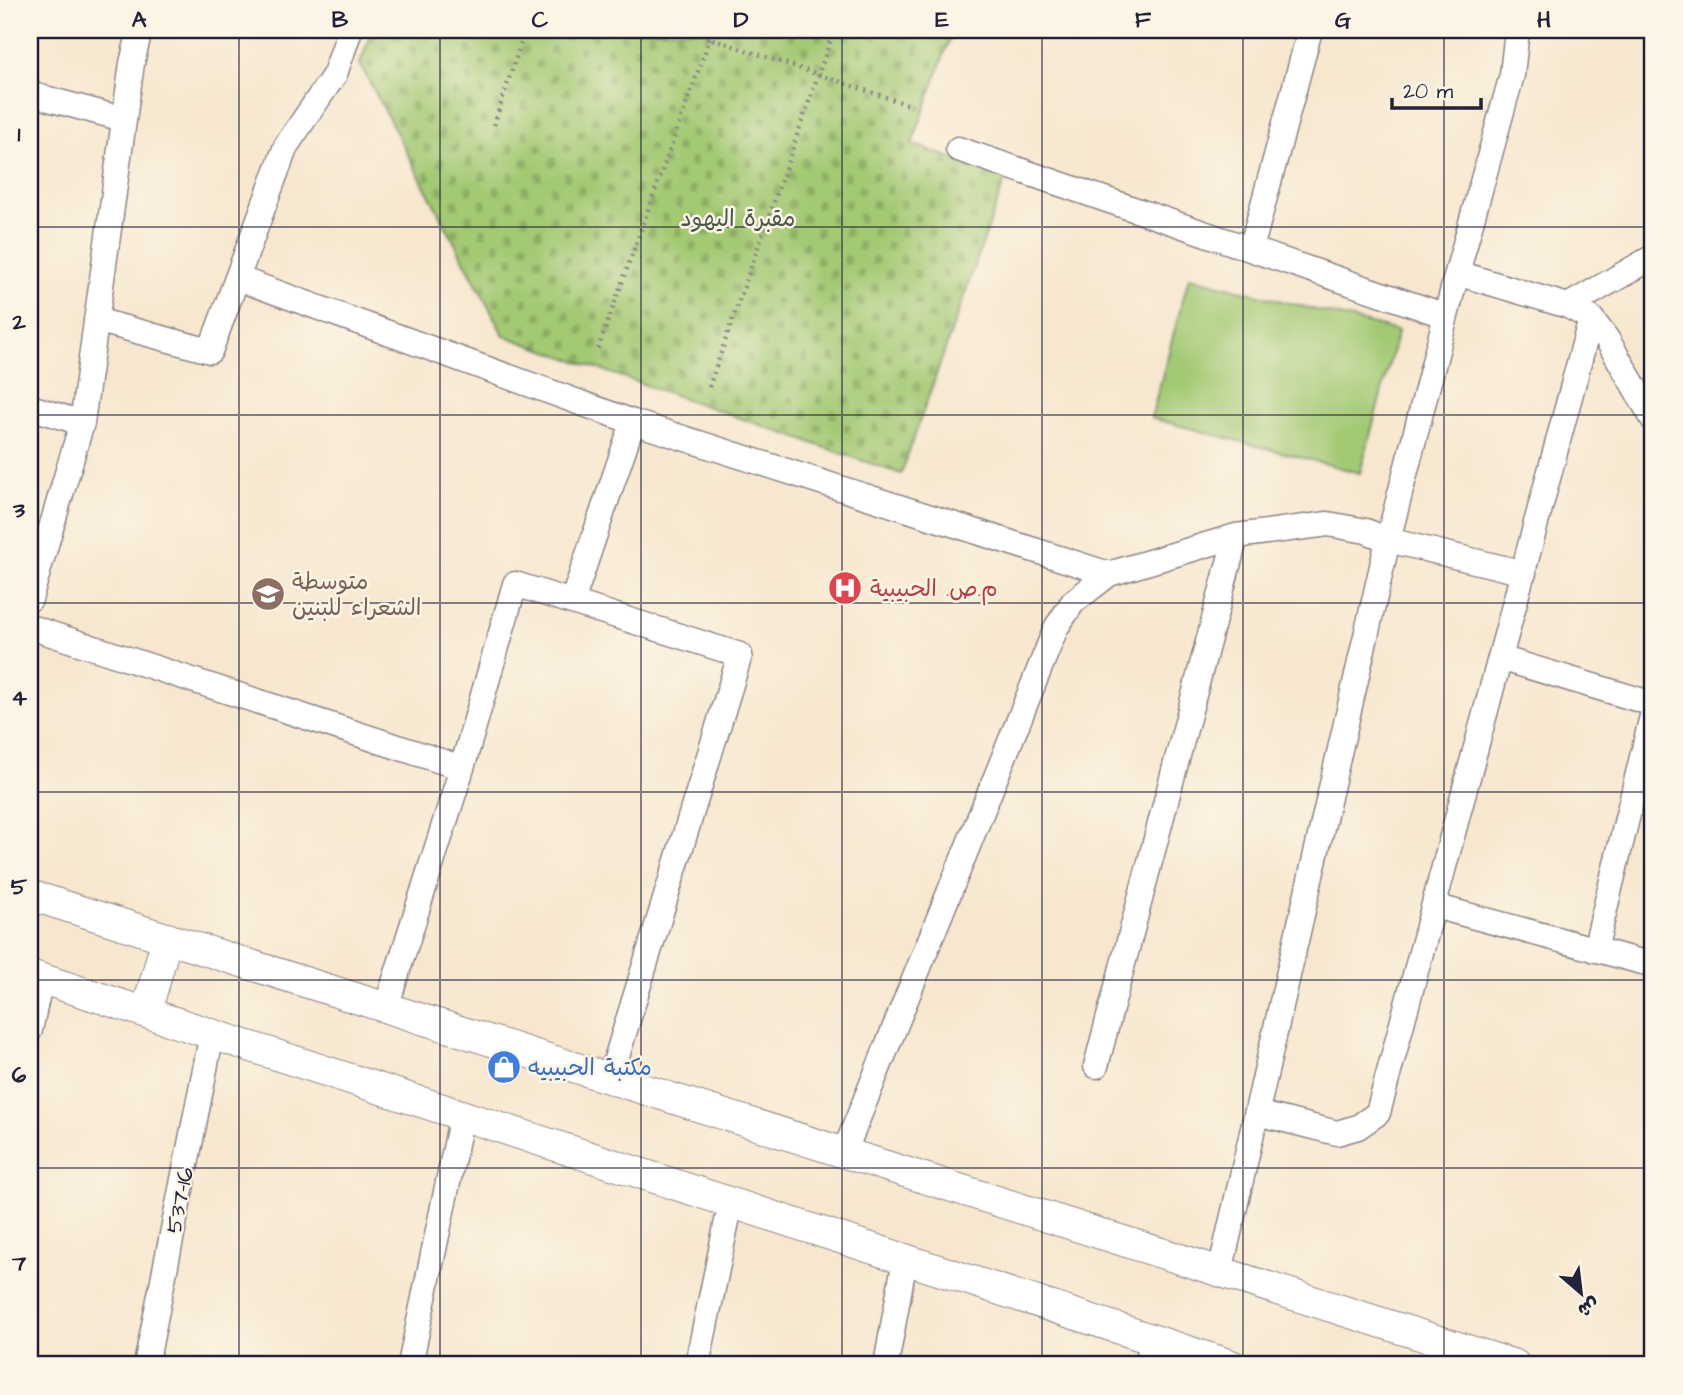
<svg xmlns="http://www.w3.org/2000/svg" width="1683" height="1395" font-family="'Architects Daughter','Playpen Sans Arabic',sans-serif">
<defs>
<pattern id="cemetery-stones" width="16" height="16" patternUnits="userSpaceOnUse" patternTransform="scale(1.75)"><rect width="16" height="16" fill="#a3c973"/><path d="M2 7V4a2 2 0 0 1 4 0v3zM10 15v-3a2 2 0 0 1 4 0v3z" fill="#8cac64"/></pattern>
</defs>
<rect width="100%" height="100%" fill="#fcf5e5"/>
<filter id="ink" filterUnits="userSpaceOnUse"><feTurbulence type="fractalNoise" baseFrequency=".0143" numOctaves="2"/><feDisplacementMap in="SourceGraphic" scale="14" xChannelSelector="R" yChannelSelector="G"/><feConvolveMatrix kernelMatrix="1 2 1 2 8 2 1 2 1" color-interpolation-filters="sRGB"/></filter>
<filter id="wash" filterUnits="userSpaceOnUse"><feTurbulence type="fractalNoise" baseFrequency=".00686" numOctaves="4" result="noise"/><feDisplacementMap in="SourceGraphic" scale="28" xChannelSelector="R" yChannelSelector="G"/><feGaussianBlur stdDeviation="1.57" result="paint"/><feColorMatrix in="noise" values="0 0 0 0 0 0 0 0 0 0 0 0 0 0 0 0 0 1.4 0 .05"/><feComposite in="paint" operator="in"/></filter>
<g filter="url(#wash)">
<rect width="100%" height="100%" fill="#f7e7cf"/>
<path fill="url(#cemetery-stones)" stroke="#627657" stroke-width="2" d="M 372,30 L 953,30 L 912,144 L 1006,177 L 901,474 L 504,336 L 360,64 Z"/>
<path fill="#a3c973" stroke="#627657" stroke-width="2" d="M 1189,277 L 1398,331 L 1360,473 L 1151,418 Z"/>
</g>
<g filter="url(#ink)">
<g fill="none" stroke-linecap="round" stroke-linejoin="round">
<g stroke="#8c8485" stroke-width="27">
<path id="minor" d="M 30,94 L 123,119
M 958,149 L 1446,316
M 1251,249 L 1310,30
M 1457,273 L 1568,306 L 1591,318 L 1607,339 L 1653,419
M 237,278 L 633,422 L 1109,574
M 1568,306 L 1653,257
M 96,320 L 210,351 L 286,146 L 335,74 L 350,30
M 30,407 L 82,423
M 30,599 L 82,423 L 132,63 L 140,30
M 572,602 L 633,422
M 30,627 L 462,768
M 1500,658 L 1653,704
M 1434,906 L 1653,965
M 1595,950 L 1653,712
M 386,1008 L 462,768 L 515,584 L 740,655 L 610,1079
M 30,1030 L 41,979
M 1096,1066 L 1236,536
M 1257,1113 L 1337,1133 L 1358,1127 L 1378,1113 L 1591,318
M 844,1153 L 1056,628 L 1073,602 L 1109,574 L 1236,536 L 1328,524 L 1366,531 L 1388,540 L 1524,573
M 1220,1272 L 1388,540 L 1457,273 L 1512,75 L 1517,30
M 146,1365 L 212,1034
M 410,1365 L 462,1115
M 697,1365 L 731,1202
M 886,1365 L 905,1259
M 1147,1365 L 1152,1341"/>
</g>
<g stroke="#8c8485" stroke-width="32">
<path id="tertiary" d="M 30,895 L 1515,1365
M 30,975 L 1231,1365
M 146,1013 L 167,938"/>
</g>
<path stroke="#8c8485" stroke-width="4.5" stroke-dasharray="2 5" stroke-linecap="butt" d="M 686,30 L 912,106
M 494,125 L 525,30
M 598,349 L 713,30
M 709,387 L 834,30"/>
<use href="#minor" stroke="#fff" stroke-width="24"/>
<use href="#tertiary" stroke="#fff" stroke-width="30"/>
</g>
</g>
<path fill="none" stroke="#22223b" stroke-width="2" stroke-opacity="0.55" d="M 239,30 L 239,1365M 440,30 L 440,1365M 641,30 L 641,1365M 842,30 L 842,1365M 1042,30 L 1042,1365M 1243,30 L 1243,1365M 1444,30 L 1444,1365M 30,227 L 1653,227M 30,415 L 1653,415M 30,603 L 1653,603M 30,792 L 1653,792M 30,980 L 1653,980M 30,1168 L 1653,1168"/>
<defs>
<g id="hospital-disc" transform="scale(1.75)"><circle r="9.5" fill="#e0444e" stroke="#fcf5e5"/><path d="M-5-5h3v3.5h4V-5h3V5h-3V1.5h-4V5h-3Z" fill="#fff"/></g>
<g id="school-disc" transform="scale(1.75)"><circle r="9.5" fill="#8d6e63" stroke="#fcf5e5"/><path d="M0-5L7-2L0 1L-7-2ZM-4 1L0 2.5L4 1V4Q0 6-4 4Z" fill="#fff"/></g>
<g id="shop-disc" transform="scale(1.75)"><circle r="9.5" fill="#3f7fe0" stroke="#fcf5e5"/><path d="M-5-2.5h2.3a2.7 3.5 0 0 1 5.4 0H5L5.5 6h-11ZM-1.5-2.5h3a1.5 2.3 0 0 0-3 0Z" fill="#fff"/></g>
</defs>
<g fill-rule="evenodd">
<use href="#hospital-disc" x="845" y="588"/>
<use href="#school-disc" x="268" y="594"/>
<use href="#shop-disc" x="504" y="1067"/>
</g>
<g text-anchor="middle" stroke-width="5" stroke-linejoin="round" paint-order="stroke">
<g font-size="23" fill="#49544c" stroke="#fcf5e5">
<text x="738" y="226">مقبرة اليهود</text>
</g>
<g font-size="23" fill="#785e54" stroke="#fcf5e5" text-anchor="start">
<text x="292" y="589">متوسطة<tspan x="292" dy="26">الشعراء للبنين</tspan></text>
</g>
<g font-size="23" fill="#be3a42" stroke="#fcf5e5" text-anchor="start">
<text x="870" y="596">م.ص. الحبيبية</text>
</g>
<g font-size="23" fill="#366cbe" stroke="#fcf5e5" text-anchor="start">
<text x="528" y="1075">مكتبة الحبيبيه</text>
</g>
<g font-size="23" fill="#22223b" stroke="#fcf5e5">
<text transform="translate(179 1200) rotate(-79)" y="8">537-16</text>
</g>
</g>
<rect width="1683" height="1395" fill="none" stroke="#fcf5e5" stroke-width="77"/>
<g transform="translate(1581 1293) rotate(152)" stroke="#fcf5e5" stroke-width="5" paint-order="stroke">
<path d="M0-5L12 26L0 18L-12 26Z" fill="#22223b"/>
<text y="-10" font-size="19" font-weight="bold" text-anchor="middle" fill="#22223b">ش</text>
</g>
<path d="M1392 98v10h89v-10" fill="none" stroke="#22223b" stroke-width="3.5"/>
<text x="1403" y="98" font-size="21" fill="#22223b" stroke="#fcf5e5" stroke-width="5" paint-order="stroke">20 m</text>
<rect x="38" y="38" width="1606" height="1318" fill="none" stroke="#22223b" stroke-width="2.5"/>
<g font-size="23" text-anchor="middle" font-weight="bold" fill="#22223b">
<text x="139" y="27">A</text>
<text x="340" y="27">B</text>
<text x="540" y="27">C</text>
<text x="741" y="27">D</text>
<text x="942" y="27">E</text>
<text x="1143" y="27">F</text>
<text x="1343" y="27">G</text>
<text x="1544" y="27">H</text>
<text x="19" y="141">1</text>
<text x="19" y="329">2</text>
<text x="19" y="517">3</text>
<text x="19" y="705">4</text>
<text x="19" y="894">5</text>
<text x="19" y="1082">6</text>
<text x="19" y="1270">7</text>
</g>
</svg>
